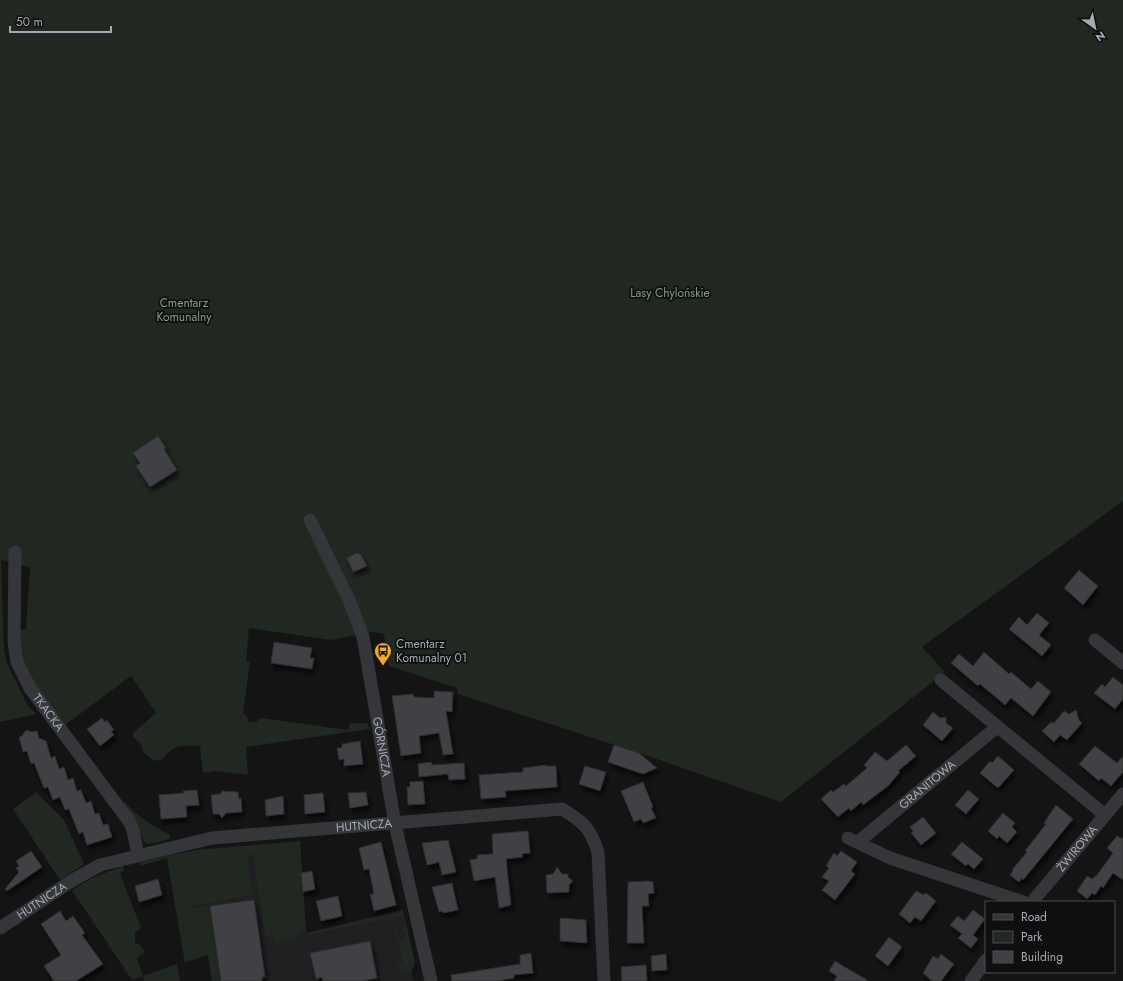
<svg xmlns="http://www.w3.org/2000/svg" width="1123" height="981" font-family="Jost,sans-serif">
<defs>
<filter id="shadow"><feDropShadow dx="2.5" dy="4.5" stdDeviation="2" flood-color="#0009"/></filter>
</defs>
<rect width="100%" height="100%" fill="#141415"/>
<path fill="#202022" d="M 300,841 L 306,933 L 403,910 L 415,963 L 411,972 L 413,980 L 416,981 L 212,981 L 208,955 L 185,962 L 167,858 Z"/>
<path fill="#202821" d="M 0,0 L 1123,0 L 1123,501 L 922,647 L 945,672 L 781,802 L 642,754 L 458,694 L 457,688 L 389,666 L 384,634 L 373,632 L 331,640 L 249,628 L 246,661 L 250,662 L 243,714 L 246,715 L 249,722 L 256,722 L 261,718 L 348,730 L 350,723 L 367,723 L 370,729 L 246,747 L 248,775 L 215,771 L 203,773 L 200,746 C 182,746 174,743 163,759 L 156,761 C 148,757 142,754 141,744 L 133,737 L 134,732 L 156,713 L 131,676 L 65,725 C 47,702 23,678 19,648 C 18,642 19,636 20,630 L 26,629 L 30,567 L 1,560 L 4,651 L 8,666 L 28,706 L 36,714 L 0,722 Z
M 36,792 L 64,820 L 84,864 L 60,880 L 13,809 Z
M 125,802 C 137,817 155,827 170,835 L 170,839 L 149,844 L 145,843 L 123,803 Z
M 300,841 L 306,933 L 403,910 L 404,915 L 309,935 L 306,934 L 304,931 L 297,932 L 298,938 L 274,942 L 273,935 L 265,936 L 253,854 L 247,855 L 252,895 L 190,906 L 190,908 L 210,906 L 221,981 L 212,981 L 208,955 L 185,962 L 167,858 L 140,866 L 139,862 L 195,850 Z
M 123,866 L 124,871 L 120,873 L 141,928 L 135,932 L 135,942 L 137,944 L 141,945 L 145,952 L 137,958 L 143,976 L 177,964 L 180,981 L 144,981 L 143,976 L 132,980 L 72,890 L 92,878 Z
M 406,923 L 415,963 L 411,972 L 401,971 L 396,965 L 403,964 L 395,929 L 397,929 L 399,940 L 406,938 L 403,927 L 399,927 Z"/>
<path fill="#404145" stroke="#2e2e31" filter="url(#shadow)" d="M 158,436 L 166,448 L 164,449 L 177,470 L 150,487 L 136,466 L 140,463 L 133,453 Z
M 357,553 L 361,555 L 367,566 L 353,572 L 347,558 Z
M 1079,570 L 1098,586 L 1083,605 L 1064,588 Z
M 1037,613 L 1049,623 L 1039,635 L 1051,645 L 1042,656 L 1009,629 L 1019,617 L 1027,625 Z
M 274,642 L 312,648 L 310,658 L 314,658 L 312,669 L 271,663 Z
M 984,652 L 1009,674 L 1011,672 L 1031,689 L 1038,681 L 1051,692 L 1033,716 L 1011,698 L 1005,705 L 980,684 L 978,686 L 951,663 L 959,654 L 973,666 Z
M 1113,677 L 1123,685 L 1123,699 L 1115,709 L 1094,693 L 1102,684 L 1105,687 Z
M 434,691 L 453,692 L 452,712 L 446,711 L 453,754 L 443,755 L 439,733 L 419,736 L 421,753 L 401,756 L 392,696 L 413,694 L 414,697 L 434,698 Z
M 1076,710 L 1079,720 L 1082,723 L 1067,740 L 1060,735 L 1054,742 L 1042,731 L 1051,722 L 1054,723 L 1064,711 L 1069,714 Z
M 933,712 L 940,718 L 946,717 L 946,723 L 953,728 L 942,741 L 923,725 Z
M 102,718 L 105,722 L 107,720 L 114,730 L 111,731 L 114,735 L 100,746 L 87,729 Z
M 26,730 L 33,732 L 37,731 L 39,738 L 46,741 L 51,758 L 55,756 L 59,769 L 64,767 L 68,780 L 73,778 L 77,791 L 81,790 L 86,803 L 91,801 L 95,814 L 99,813 L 103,825 L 108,824 L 112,837 L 87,845 L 83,832 L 79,834 L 69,809 L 65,810 L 60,797 L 53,800 L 48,787 L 44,788 L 34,763 L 31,764 L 27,751 L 23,752 L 19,737 L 22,736 Z
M 360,741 L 363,764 L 344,766 L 344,759 L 339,760 L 337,748 L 342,748 L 342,744 Z
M 614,745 L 639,753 L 657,768 L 643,774 L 608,762 Z
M 906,745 L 916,756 L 898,771 L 900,772 L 888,786 L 863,805 L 861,802 L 851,811 L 849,808 L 838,817 L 821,799 L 831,790 L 833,792 L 844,784 L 846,786 L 867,768 L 864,765 L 875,752 L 887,761 Z
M 1095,746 L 1117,763 L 1123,756 L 1123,772 L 1111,786 L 1101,778 L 1099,781 L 1079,764 Z
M 998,756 L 1014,770 L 998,788 L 980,773 L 990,761 L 992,763 Z
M 431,762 L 432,765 L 464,763 L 465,779 L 449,780 L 448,774 L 419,777 L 418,764 Z
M 546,765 L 546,766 L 556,766 L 557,787 L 505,791 L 506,797 L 481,799 L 479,775 L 523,772 L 523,768 Z
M 585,766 L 606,772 L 600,791 L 579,784 Z
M 423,781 L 425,804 L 408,805 L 407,787 L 410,787 L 410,782 Z
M 643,782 L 653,807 L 651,808 L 656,818 L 643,823 L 641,819 L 634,822 L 621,791 Z
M 197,790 L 199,805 L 186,806 L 187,817 L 161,819 L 159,795 L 184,793 L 183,791 Z
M 968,790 L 979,799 L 966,814 L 955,805 Z
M 222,791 L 238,792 L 239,799 L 241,798 L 242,812 L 226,813 L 222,818 L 219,814 L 213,814 L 211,795 L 220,794 Z
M 366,792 L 368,805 L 350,808 L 348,793 Z
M 323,793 L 325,812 L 305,814 L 304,795 Z
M 283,796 L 284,814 L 266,816 L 265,800 Z
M 1056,805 L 1073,819 L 1023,880 L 1022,878 L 1019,882 L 1010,875 L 1013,871 L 1012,870 L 1027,852 L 1025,851 L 1046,824 L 1044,823 Z
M 1003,813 L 1015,823 L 1012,827 L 1017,832 L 1007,843 L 999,836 L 997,839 L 988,831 Z
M 923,817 L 936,833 L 921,845 L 911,833 L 913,831 L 910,827 Z
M 528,831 L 530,853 L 522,854 L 523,857 L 506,859 L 511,905 L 499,908 L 495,877 L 474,881 L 470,860 L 477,859 L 477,855 L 493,854 L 492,834 Z
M 1117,836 L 1123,839 L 1123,880 L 1113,873 L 1103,888 L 1101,886 L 1095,895 L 1092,893 L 1087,899 L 1077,891 L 1087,876 L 1092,879 L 1097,875 L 1113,853 L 1107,848 Z
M 448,840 L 456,872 L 442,875 L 439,862 L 427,865 L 422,843 Z
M 381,842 L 396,905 L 374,911 L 370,894 L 374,894 L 369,869 L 364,870 L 359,848 Z
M 962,842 L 983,859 L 974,869 L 968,864 L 966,866 L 951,854 Z
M 31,851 L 42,867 L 7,891 L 5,889 L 19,872 L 16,868 L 19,866 L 16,861 Z
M 841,851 L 857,862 L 851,871 L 855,874 L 835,900 L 822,890 L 829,881 L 822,877 L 829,868 L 826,866 L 834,853 L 837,856 Z
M 557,867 L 562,874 L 568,874 L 568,877 L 573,881 L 569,885 L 569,892 L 547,893 L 546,875 L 553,874 Z
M 312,871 L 315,889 L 303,892 L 301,873 Z
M 158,879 L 162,895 L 139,902 L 135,886 Z
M 648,881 L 653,882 L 654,893 L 648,894 L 649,906 L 642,906 L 644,943 L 627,943 L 628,882 Z
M 452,883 L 458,910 L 443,913 L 442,911 L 439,912 L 432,887 Z
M 916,891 L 924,895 L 926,893 L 936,901 L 921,921 L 915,917 L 910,923 L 899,914 Z
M 338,896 L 342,916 L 321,921 L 316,901 Z
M 254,900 L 265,977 L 262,977 L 262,981 L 221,981 L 210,906 Z
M 973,910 L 985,919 L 973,935 L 978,939 L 971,948 L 958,938 L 962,934 L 950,925 L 958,916 L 964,921 Z
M 60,911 L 66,921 L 73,916 L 85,933 L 82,935 L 103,964 L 76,981 L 54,981 L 44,966 L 61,955 L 41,924 Z
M 560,918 L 586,920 L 587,943 L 560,941 Z
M 889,937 L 902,947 L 888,966 L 875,956 Z
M 370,941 L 377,978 L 362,981 L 323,981 L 322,977 L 316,979 L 310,953 Z
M 531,953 L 533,973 L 514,975 L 514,978 L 497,981 L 452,981 L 451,975 L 520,964 L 520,955 Z
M 666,954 L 667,970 L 652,971 L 651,956 Z
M 941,954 L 954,964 L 941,981 L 932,981 L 923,973 L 933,956 L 938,959 Z
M 835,961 L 843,966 L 869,981 L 834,981 L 837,976 L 829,971 Z
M 646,965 L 647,981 L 622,981 L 621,967 Z"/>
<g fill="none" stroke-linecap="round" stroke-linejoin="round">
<g stroke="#35363a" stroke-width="13">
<path id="s1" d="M 310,520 L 349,600 L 363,637 L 395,824 L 431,981"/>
<path id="s2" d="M 15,552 L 14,641 L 17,662 L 30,688 L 129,821 L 133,830 L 138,855"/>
<path d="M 1095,640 L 1123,663"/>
<path d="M 941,680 L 1105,815"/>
<path d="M 848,838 L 890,858 L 1023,902"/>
<path id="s3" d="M 858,842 L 997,727"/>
<path id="s4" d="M 1032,902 L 1123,794"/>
<path id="s5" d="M 0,928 L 73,880 L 100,865 L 212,838 L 562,809 C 583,822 590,827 598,852 L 604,981"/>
<path d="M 971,981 L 986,960"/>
</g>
</g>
<defs>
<g id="bus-pin" transform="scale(0.9)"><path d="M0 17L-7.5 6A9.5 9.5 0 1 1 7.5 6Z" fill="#f0aa31" stroke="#0f0f10"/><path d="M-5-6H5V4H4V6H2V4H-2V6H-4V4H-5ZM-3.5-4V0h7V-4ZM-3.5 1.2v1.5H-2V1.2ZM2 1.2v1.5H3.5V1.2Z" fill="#111"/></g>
</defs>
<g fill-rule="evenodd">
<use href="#bus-pin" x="383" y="651"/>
</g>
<g text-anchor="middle" stroke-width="3.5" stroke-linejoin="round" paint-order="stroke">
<g font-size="12" fill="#7ca17e" stroke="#0f0f10">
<text x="670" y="297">Lasy Chylońskie</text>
<text x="184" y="307">Cmentarz<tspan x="184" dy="14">Komunalny</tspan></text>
</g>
<g font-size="12" fill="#a5abb6" stroke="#0f0f10" text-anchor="start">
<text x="396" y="648">Cmentarz<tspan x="396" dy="14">Komunalny 01</tspan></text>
</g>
<g font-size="12" fill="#a5abb6" stroke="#0f0f10">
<text dy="4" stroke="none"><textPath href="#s2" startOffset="170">TKACKA</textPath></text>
<text dy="4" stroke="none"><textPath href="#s1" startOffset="240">GÓRNICZA</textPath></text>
<text dy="4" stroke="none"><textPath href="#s3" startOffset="90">GRANITOWA</textPath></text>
<text dy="4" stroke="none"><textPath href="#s5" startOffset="386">HUTNICZA</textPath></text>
<text dy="4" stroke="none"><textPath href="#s4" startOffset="70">ŻWIROWA</textPath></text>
<text dy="4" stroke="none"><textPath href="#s5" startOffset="50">HUTNICZA</textPath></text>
</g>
</g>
<rect x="985" y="901" width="130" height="72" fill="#0f0f10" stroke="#4b4d52"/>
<rect x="993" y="914" width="20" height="6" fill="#35363a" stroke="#4b4d52"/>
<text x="1021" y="921" font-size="12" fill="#a5abb6">Road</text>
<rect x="993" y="931" width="20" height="12" fill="#202821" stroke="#4b4d52"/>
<text x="1021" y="941" font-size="12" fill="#a5abb6">Park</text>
<rect x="993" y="951" width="20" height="12" fill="#404145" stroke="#4b4d52"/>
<text x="1021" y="961" font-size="12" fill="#a5abb6">Building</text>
<g transform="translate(1095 28) rotate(147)" stroke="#0f0f10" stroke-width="3" paint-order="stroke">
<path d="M0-3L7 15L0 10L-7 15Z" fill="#a5abb6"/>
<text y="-6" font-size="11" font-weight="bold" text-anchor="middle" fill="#a5abb6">N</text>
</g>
<path d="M10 26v6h101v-6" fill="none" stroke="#a5abb6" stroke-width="2"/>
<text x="16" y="26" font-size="12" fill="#a5abb6" stroke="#0f0f10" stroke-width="3" paint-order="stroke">50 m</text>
</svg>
